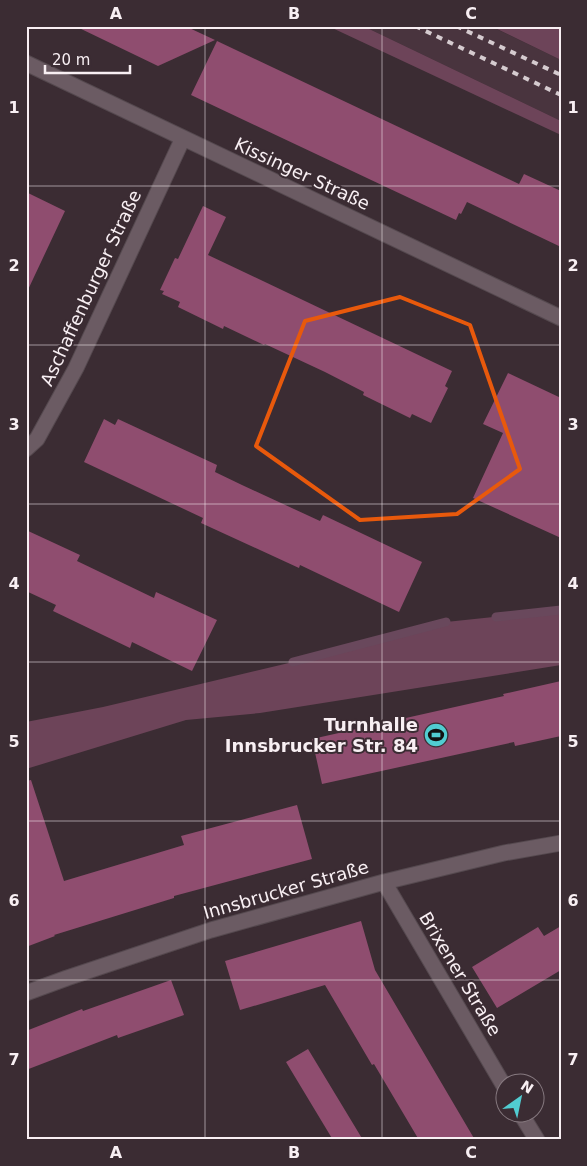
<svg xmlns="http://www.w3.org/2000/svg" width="587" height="1166" font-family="'DejaVu Sans',sans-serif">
<rect width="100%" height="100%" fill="#3b2c33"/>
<path fill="#49343e" d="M 363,26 L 490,26 L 561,60 L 561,121 Z"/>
<path fill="#6d4459" d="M 328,26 L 363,26 L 561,121 L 561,135 Z
M 490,26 L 561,26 L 561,60 L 495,28 Z
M 561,610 L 561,665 L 260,713 L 186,720 L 26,769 L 26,722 L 103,707 L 192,686 L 293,662 L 446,622 Z"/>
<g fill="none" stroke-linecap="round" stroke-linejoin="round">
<path stroke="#69485c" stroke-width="9" d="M 496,617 L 561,610
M 293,662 L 446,622"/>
</g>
<path fill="#8f4d6f" d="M 75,26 L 185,26 L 215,40 L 158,66 Z
M 217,41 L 519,184 L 524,174 L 561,191 L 561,247 L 467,202 L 461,214 L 459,213 L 456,220 L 191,95 Z
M 26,192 L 65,211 L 26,294 Z
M 203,206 L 226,217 L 208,255 L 452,371 L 445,386 L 448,388 L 431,423 L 412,414 L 410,418 L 363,395 L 364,392 L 325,372 L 265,344 L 264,345 L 224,326 L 223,329 L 178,307 L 180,302 L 162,294 L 164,291 L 160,290 L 175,258 L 178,259 Z
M 508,373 L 561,398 L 561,538 L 473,498 L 503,433 L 483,424 Z
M 104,419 L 115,425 L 118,419 L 217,465 L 215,472 L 242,485 L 320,521 L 323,515 L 422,562 L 399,612 L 300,565 L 299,568 L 201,523 L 203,518 L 84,462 Z
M 26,530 L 80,555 L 77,561 L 154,598 L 156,592 L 217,620 L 192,671 L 132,642 L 130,648 L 53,611 L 56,605 L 26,591 Z
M 561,681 L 561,736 L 515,746 L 514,742 L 322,784 L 312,739 L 504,696 L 503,694 Z
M 31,780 L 64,881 L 184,845 L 181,836 L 297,805 L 312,859 L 174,896 L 174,898 L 54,935 L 55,936 L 26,947 L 26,781 Z
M 361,921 L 375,970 L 475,1140 L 419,1140 L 374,1064 L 372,1065 L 325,985 L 240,1010 L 225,961 Z
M 561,926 L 561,970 L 497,1008 L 472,967 L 538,927 L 544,936 Z
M 171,980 L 184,1015 L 118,1038 L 117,1035 L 26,1070 L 26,1031 L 82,1009 L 83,1011 Z
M 308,1049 L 363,1140 L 333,1140 L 286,1062 Z"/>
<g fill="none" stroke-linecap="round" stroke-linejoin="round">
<g stroke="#55494f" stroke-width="17">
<path id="minor" d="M 26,63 L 561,318
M 26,449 L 37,439 L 76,368 L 183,138
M 384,882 L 504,1086
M 26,993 L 67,978 L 211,930 L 384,882 L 504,853 L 561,843
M 521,1114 L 537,1140"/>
</g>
<use href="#minor" stroke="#6b5b63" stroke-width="15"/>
<path stroke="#d5cbcf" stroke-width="4" stroke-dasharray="6 6" stroke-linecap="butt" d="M 415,26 L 561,95
M 456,26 L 561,75"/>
</g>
<path fill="none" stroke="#e8590c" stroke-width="4" stroke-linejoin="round" d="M 400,297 L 470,325 L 520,469 L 457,514 L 360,520 L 256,446 L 305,321 Z"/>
<path fill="none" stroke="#f8eff3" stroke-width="1" stroke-opacity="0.55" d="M 205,26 L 205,1140M 382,26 L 382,1140M 26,186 L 561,186M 26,345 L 561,345M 26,504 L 561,504M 26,662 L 561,662M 26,821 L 561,821M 26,980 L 561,980"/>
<defs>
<g id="stadium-disc" transform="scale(1.25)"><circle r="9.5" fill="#51ccd1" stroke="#3b2c33"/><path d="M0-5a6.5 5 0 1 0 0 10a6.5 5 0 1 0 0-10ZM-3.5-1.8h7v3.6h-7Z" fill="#111"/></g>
</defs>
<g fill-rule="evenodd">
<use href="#stadium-disc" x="436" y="735"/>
</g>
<g text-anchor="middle" stroke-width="4" stroke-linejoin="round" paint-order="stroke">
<g font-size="18" fill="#f8eff3" stroke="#3b2c33">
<text transform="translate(302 174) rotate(25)" y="6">Kissinger Straße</text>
<text transform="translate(91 288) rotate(-65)" y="6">Aschaffenburger Straße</text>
<text transform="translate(286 890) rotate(-16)" y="6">Innsbrucker Straße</text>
<text transform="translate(460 974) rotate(59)" y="6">Brixener Straße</text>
</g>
<g font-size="18" font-weight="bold" fill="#f8eff3" stroke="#3b2c33" text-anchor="end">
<text x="418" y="731">Turnhalle<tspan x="418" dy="21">Innsbrucker Str. 84</tspan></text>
</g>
</g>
<rect width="587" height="1166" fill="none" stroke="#3b2c33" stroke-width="55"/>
<g transform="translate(520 1098) rotate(33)"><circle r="24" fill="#3b2c33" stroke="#877a80"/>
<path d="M0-4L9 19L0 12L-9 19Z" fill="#51ccd1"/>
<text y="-8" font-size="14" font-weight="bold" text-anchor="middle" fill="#f8eff3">N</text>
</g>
<path d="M45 65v8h85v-8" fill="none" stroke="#f8eff3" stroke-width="2.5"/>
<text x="52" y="65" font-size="15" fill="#f8eff3" stroke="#3b2c33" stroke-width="4" paint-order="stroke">20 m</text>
<rect x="28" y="28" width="532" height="1110" fill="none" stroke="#f8eff3" stroke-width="2"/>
<g font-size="16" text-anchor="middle" font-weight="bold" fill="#f8eff3">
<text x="116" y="19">A</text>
<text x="294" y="19">B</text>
<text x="471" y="19">C</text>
<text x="14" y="113">1</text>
<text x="573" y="113">1</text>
<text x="14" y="271">2</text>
<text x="573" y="271">2</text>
<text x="14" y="430">3</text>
<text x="573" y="430">3</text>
<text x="14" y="589">4</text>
<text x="573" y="589">4</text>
<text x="14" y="747">5</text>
<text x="573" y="747">5</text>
<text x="14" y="906">6</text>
<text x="573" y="906">6</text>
<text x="14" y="1065">7</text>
<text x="573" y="1065">7</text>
<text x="116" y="1158">A</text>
<text x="294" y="1158">B</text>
<text x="471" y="1158">C</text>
</g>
</svg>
